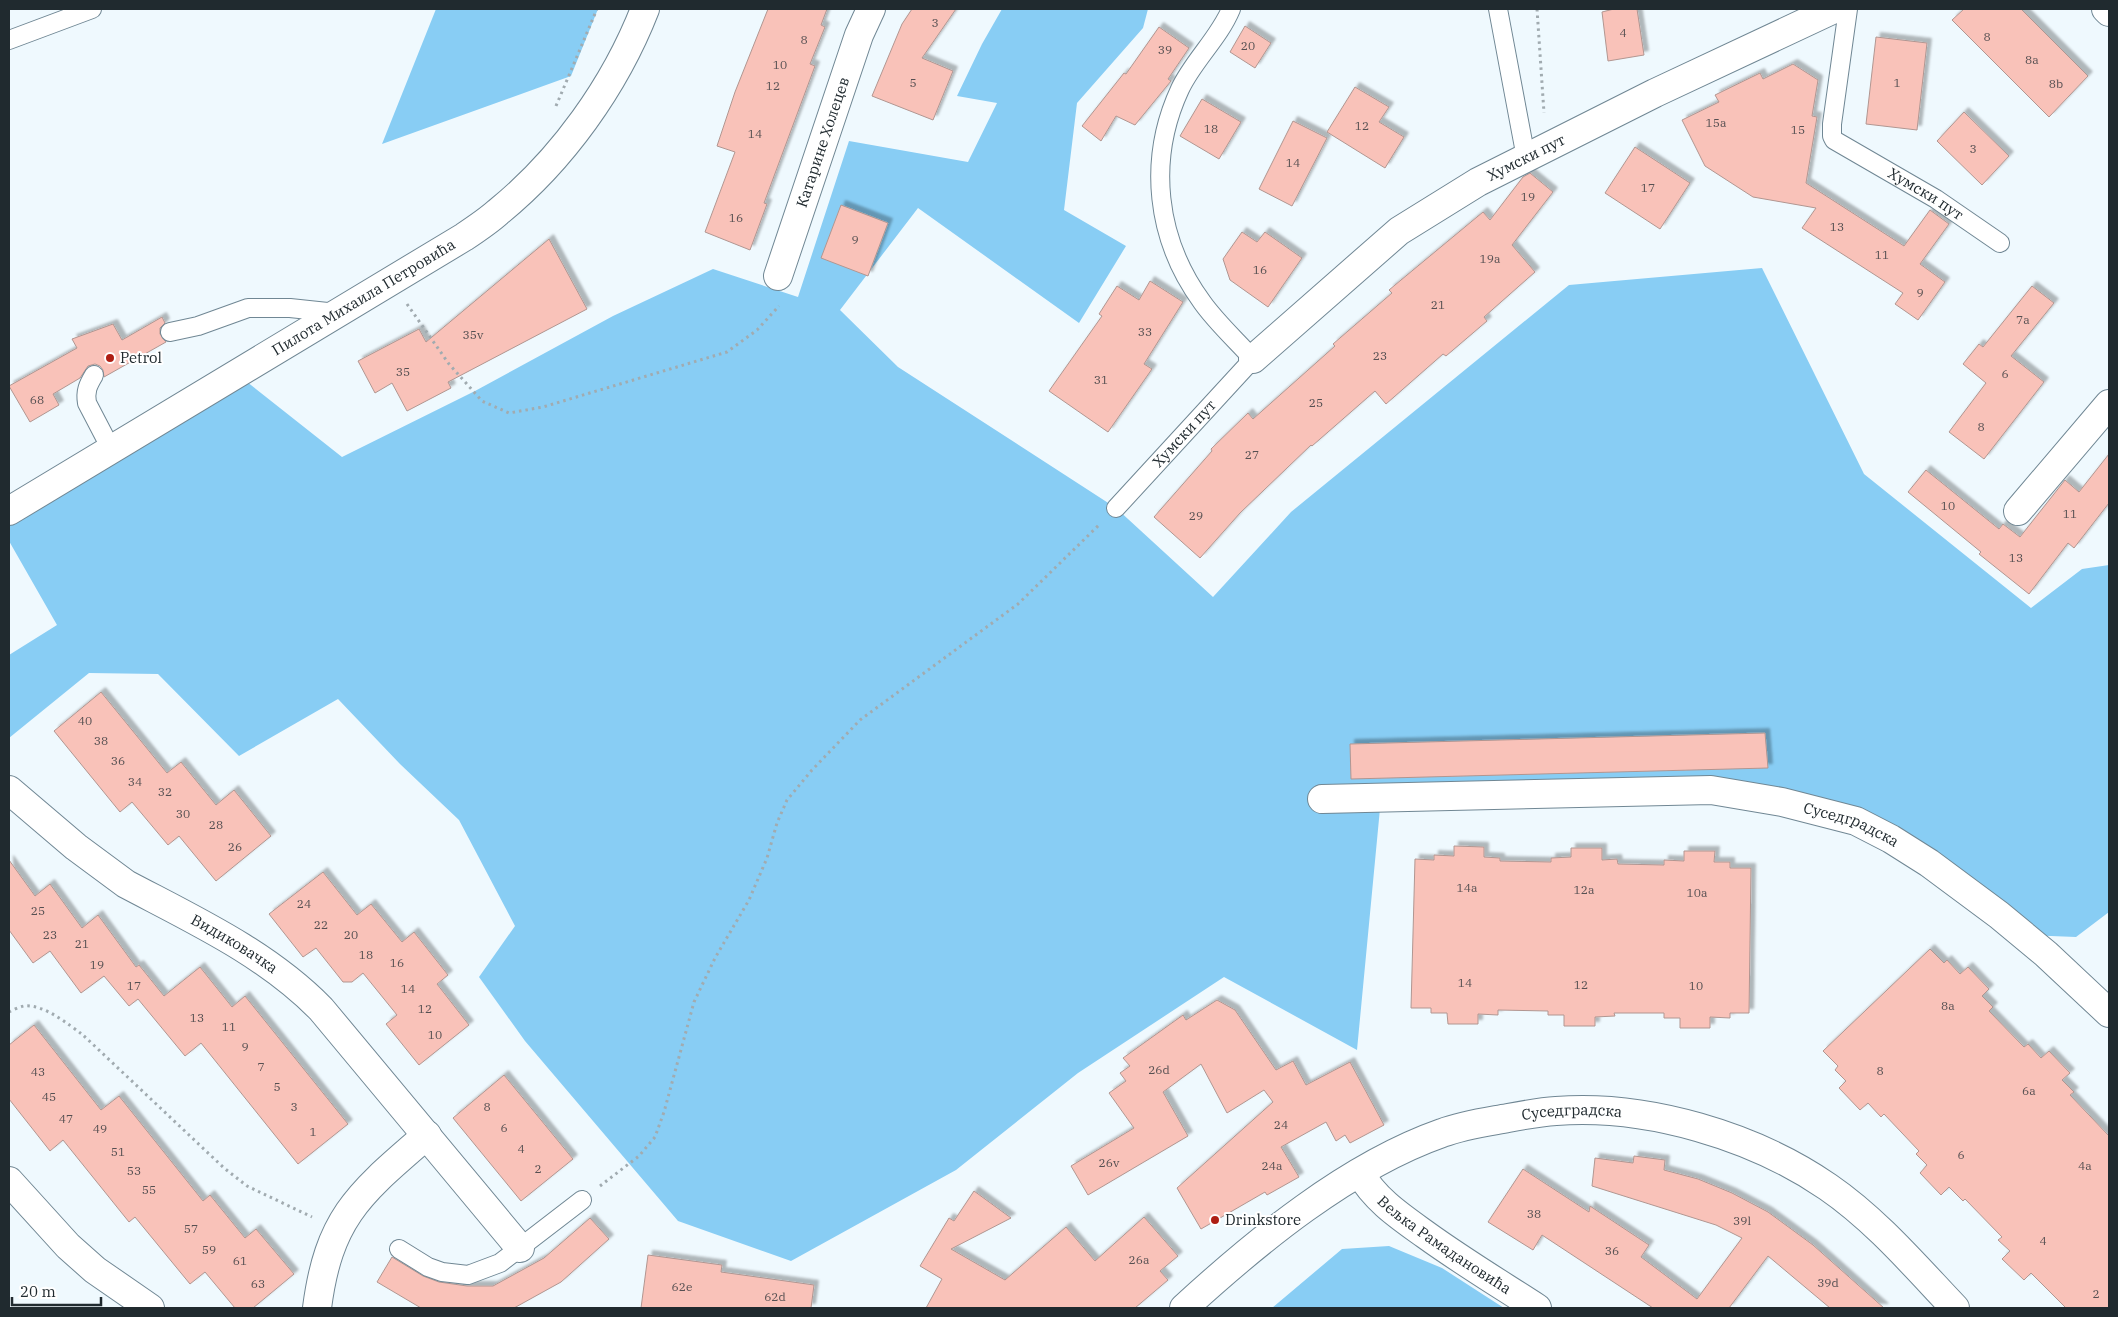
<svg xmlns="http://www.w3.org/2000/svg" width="2118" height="1317" font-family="'IBM Plex Serif',serif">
<defs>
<filter id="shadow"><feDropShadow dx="4.5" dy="-4.5" stdDeviation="1" flood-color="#0004"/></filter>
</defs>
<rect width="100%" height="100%" fill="#eff9fe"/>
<path fill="#88cdf4" d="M 436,9 L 598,9 L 571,76 L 382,144 Z
M 1002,9 L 1148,9 L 1143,28 L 1077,103 L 1064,210 L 1126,246 L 1079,323 L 918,208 L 840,310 L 898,367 L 1116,508 L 1213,597 L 1291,512 L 1569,285 L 1762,268 L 1864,474 L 2031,608 L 2082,569 L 2109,565 L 2109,912 L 2076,937 L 2024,935 L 1856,821 L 1711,790 L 1381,798 L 1357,1050 L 1224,977 L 1078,1073 L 956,1170 L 791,1261 L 678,1221 L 525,1041 L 479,977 L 515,926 L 459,820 L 400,764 L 338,699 L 239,756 L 158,674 L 89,673 L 9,738 L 9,655 L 57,625 L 9,541 L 9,510 L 237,374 L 342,457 L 475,391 L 613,316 L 713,269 L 798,297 L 849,141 L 968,162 L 997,103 L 957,96 L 982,44 Z
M 1389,1246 L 1442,1268 L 1504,1308 L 1272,1308 L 1342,1249 Z"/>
<path fill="#f9c2b9" stroke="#b19691" filter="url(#shadow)" d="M 768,9 L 827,9 L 821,25 L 825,27 L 810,64 L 815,66 L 764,203 L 767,204 L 750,250 L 705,232 L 735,152 L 717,146 L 735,92 Z
M 912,9 L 956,9 L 922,58 L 953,71 L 933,120 L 872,96 L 902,24 Z
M 1614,9 L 1637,9 L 1644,55 L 1608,61 L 1602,12 Z
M 1964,9 L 2021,9 L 2088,76 L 2049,117 L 1952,20 Z
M 1245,26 L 1271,43 L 1255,68 L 1230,52 Z
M 1159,27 L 1189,48 L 1168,79 L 1171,81 L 1135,125 L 1116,116 L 1101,141 L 1082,126 L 1124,73 L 1126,74 Z
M 1876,37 L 1927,43 L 1917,130 L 1866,124 Z
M 1793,64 L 1818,80 L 1812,116 L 1817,117 L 1806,183 L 1904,246 L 1930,210 L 1949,224 L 1920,264 L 1945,282 L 1918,320 L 1895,304 L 1903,293 L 1802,228 L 1816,208 L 1753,197 L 1705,166 L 1682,120 L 1719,102 L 1715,95 L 1760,73 L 1763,79 Z
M 1355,87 L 1389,107 L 1379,122 L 1404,137 L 1385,168 L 1327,132 Z
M 1202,99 L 1241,122 L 1219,159 L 1180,136 Z
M 1964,112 L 2009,156 L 1982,185 L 1937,141 Z
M 1293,121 L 1327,138 L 1292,206 L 1259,189 Z
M 1635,147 L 1690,183 L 1660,229 L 1605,193 Z
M 1530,173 L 1553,192 L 1512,245 L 1535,272 L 1484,317 L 1487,321 L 1446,356 L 1443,354 L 1386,404 L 1375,391 L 1312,446 L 1311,445 L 1240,513 L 1200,558 L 1154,517 L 1212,451 L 1211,449 L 1248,413 L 1253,419 L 1335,346 L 1333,344 L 1392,293 L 1389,290 L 1483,212 L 1490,220 L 1523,177 Z
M 841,205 L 888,223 L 868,276 L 821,258 Z
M 1242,232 L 1257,242 L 1265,232 L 1302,258 L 1268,307 L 1230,280 L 1223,259 Z
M 549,239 L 587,309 L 448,382 L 451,388 L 407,411 L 392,383 L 375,393 L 358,361 L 419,329 L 426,342 Z
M 1150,281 L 1183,302 L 1144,364 L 1152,369 L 1108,432 L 1049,391 L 1102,316 L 1099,314 L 1117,286 L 1139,300 Z
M 2032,286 L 2054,303 L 2011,356 L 2044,382 L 1984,459 L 1949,432 L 1986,383 L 1963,364 L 1979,344 L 1983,347 Z
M 162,317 L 165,323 L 160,328 L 160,334 L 166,342 L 104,377 L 103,370 L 100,366 L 95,364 L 88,366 L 80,378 L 53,394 L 59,405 L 30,422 L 9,386 L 77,348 L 72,339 L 113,324 L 122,340 Z
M 2109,454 L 2109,503 L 2074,548 L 2068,543 L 2029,594 L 1979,554 L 1981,552 L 1908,492 L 1926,470 L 1999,529 L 2003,524 L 2020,537 L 2065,480 L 2079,492 Z
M 101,692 L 167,773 L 181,762 L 216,805 L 234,790 L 271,836 L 216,881 L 179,836 L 168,845 L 132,802 L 120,812 L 54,731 Z
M 1765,733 L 1768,768 L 1351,779 L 1350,744 Z
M 1454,846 L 1484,847 L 1484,857 L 1500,858 L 1500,861 L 1551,862 L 1551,858 L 1571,857 L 1571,848 L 1602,848 L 1602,860 L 1617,859 L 1618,864 L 1664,865 L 1664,860 L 1684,861 L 1684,851 L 1715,851 L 1714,862 L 1730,862 L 1730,868 L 1751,868 L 1749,1013 L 1730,1013 L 1730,1018 L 1710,1017 L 1710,1028 L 1680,1028 L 1680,1018 L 1664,1018 L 1664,1013 L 1614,1013 L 1615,1016 L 1595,1017 L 1595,1026 L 1564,1026 L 1564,1015 L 1548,1015 L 1548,1011 L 1498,1010 L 1498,1015 L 1478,1014 L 1478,1024 L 1448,1024 L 1447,1013 L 1431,1013 L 1431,1008 L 1411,1008 L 1415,859 L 1434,860 L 1434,855 L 1454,856 Z
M 9,860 L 35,896 L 50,884 L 82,928 L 98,915 L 136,967 L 139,965 L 164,996 L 200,967 L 232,1007 L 245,996 L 348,1124 L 298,1164 L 201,1043 L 185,1056 L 138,999 L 129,1006 L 104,976 L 81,993 L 50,951 L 33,963 L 9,930 Z
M 323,872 L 357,915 L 371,904 L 402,942 L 414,932 L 448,975 L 437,984 L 469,1025 L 419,1065 L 386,1024 L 397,1015 L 363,973 L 352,982 L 343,982 L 316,948 L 303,957 L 269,914 Z
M 1930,949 L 1944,963 L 1947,960 L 1960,974 L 1968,967 L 1989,989 L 1982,996 L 1993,1007 L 1989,1011 L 2024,1047 L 2028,1044 L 2041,1058 L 2049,1051 L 2070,1073 L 2062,1080 L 2074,1092 L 2070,1095 L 2109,1136 L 2109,1308 L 2066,1308 L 2031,1273 L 2024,1280 L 2002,1259 L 2010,1251 L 1998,1240 L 2002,1237 L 1965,1199 L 1963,1201 L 1949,1187 L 1941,1195 L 1920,1173 L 1927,1165 L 1916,1154 L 1919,1151 L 1884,1114 L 1881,1117 L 1868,1103 L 1860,1110 L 1839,1088 L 1846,1081 L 1835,1070 L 1838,1066 L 1823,1051 Z
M 1217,1000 L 1235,1010 L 1276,1070 L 1293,1061 L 1306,1085 L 1350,1062 L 1384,1125 L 1350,1143 L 1345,1135 L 1336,1141 L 1326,1122 L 1281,1147 L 1299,1177 L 1267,1195 L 1265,1192 L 1201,1229 L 1177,1188 L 1273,1102 L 1264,1090 L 1227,1113 L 1201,1064 L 1163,1092 L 1188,1136 L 1088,1195 L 1071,1166 L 1134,1128 L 1109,1093 L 1126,1081 L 1120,1073 L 1130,1066 L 1123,1058 L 1183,1015 L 1186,1020 Z
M 34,1025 L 101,1110 L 119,1096 L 203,1201 L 210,1195 L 245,1238 L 256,1229 L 294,1274 L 253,1308 L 235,1308 L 205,1272 L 190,1284 L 135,1217 L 129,1222 L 63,1140 L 50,1151 L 9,1099 L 9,1045 Z
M 504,1075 L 573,1159 L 521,1201 L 453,1118 Z
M 1634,1156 L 1665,1160 L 1664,1170 L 1698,1179 L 1732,1193 L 1768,1212 L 1813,1245 L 1884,1308 L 1830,1308 L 1768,1256 L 1729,1308 L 1653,1308 L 1542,1235 L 1533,1250 L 1488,1222 L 1523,1169 L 1589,1212 L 1590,1206 L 1649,1245 L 1641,1257 L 1697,1299 L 1742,1238 L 1716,1225 L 1592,1186 L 1595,1158 L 1633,1163 Z
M 974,1191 L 1011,1218 L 951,1249 L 1005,1280 L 1066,1227 L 1095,1261 L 1144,1217 L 1178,1256 L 1160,1271 L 1168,1280 L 1135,1308 L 926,1308 L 942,1279 L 920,1266 L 949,1218 L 954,1221 Z
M 590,1218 L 609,1239 L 561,1282 L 514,1308 L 421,1308 L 377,1282 L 392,1257 L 423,1276 L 439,1282 L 467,1286 L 493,1286 L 544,1258 Z
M 648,1255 L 722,1265 L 721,1272 L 814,1285 L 811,1308 L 641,1308 Z"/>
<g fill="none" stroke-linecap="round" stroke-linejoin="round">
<g stroke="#708794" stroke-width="20">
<g id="service">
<path d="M 1498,9 L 1526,158"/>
<path id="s1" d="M 1848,9 L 1832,124 L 1832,136 L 1834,140 L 1936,199 L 2000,243"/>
<path d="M 9,40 L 92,9"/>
<path d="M 170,332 L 198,326 L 248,308 L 290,308 L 337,313"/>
<path d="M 94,375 C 88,385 85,391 87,403 L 111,449"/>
<path id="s2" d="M 1116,508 L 1253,359 C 1236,340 1216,322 1202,302 C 1156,239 1147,160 1180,89 C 1193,61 1219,38 1231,9"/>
<path d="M 399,1249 L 428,1267 L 442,1272 L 468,1275 L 500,1263 L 582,1200"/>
</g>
</g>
<g stroke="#708794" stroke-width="30">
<g id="minor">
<path id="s3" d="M 778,276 L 859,35 L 871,9"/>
<path id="s4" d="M 1253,359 L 1399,231 L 1478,182 L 1655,93 L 1834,9"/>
<path d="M 2018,511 L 2109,404"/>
<path id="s5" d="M 9,790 L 76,847 L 126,884 C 194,920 266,953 321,1009 L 520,1248"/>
<path id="s6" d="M 1322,799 L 1711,790 L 1782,802 L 1856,821 L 1891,839 L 1929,863 L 1999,915 L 2046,954 L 2109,1013"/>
<path id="s7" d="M 1360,1173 C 1375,1200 1401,1217 1426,1235 C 1462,1261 1500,1284 1537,1308"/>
<path d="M 9,1181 L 68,1246 L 95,1270 L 150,1308"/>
<path d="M 317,1308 C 329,1216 360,1193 427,1135"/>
<path id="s8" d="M 1184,1308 C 1256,1242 1348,1166 1442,1133 C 1463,1125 1486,1122 1508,1118 C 1524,1115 1540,1112 1556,1111 C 1647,1104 1754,1136 1828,1187 C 1876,1220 1915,1266 1955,1308"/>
</g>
</g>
<g stroke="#708794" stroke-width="30">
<path id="tertiary" d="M 2106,9 L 2109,12"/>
</g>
<g stroke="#708794" stroke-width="30">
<g id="secondary">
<path id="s9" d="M 9,511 L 464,237 C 476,229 488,221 498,212 C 562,160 615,86 645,9"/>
</g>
</g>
<path stroke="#a1abb0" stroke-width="3" stroke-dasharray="2.5 4" stroke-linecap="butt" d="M 1537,9 L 1544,113
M 556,106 L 597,9
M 407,304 L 449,364 L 482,401 L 509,413 L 543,407 L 727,352 L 757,330 L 779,306
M 9,1012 C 13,1010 19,1007 24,1006 C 44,1004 68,1024 83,1035 L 224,1168 L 247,1186 L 312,1217
M 600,1186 L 639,1156 L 655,1137 L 664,1112 L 694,1002 L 715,958 L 749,900 L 767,858 L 777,823 L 787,800 L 812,770 L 860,720 L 1018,604 L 1100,524"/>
<use href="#service" stroke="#fff" stroke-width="18"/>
<use href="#minor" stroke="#fff" stroke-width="28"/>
<use href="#tertiary" stroke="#fff" stroke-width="28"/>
<use href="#secondary" stroke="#fff" stroke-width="28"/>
</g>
<g fill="#ae1e13" stroke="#fff" stroke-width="2">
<circle cx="110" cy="358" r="5"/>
<circle cx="1215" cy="1220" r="5"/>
</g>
<g text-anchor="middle" stroke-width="4" stroke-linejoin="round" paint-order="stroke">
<g font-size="12" fill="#565052">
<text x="935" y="27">3</text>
<text x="1623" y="37">4</text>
<text x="1987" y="41">8</text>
<text x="804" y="44">8</text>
<text x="1248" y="50">20</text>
<text x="1165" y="54">39</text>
<text x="2032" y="64">8a</text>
<text x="780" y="69">10</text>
<text x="913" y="87">5</text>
<text x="1897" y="87">1</text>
<text x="2056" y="88">8b</text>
<text x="773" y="90">12</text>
<text x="1716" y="127">15a</text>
<text x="1362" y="130">12</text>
<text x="1211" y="133">18</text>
<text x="1798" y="134">15</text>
<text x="755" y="138">14</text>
<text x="1973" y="153">3</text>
<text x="1293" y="167">14</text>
<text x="1648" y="192">17</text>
<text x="1528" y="201">19</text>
<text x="736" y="222">16</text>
<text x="1837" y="231">13</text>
<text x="855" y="244">9</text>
<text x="1882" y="259">11</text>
<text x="1490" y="263">19a</text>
<text x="1260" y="274">16</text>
<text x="1920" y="297">9</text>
<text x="1438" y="309">21</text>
<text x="2023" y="324">7a</text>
<text x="1145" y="336">33</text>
<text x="473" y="339">35v</text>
<text x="1380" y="360">23</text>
<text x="403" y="376">35</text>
<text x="2005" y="378">6</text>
<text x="1101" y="384">31</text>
<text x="37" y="404">68</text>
<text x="1316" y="407">25</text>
<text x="1981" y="431">8</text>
<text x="1252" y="459">27</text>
<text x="1948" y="510">10</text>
<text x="2070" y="518">11</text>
<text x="1196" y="520">29</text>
<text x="2016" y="562">13</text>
<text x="85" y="725">40</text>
<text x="101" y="745">38</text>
<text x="118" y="765">36</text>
<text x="135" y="786">34</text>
<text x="165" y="796">32</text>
<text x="183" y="818">30</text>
<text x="216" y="829">28</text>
<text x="235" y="851">26</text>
<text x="1467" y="892">14a</text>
<text x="1584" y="894">12a</text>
<text x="1697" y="897">10a</text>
<text x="304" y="908">24</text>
<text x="38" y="915">25</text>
<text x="321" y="929">22</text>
<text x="50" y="939">23</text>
<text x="351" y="939">20</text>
<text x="82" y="948">21</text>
<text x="366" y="959">18</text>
<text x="397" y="967">16</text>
<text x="97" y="969">19</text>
<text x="1465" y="987">14</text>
<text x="1581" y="989">12</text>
<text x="134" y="990">17</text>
<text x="1696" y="990">10</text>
<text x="408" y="993">14</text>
<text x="1948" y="1010">8a</text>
<text x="425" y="1013">12</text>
<text x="197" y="1022">13</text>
<text x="229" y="1031">11</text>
<text x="435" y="1039">10</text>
<text x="245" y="1051">9</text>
<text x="261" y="1071">7</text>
<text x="1159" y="1074">26d</text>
<text x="1880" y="1075">8</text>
<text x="38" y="1076">43</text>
<text x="277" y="1091">5</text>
<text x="2029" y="1095">6a</text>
<text x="49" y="1101">45</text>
<text x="294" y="1111">3</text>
<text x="487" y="1111">8</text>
<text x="66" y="1123">47</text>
<text x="1281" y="1129">24</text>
<text x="504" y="1132">6</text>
<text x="100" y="1133">49</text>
<text x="313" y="1136">1</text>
<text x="521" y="1153">4</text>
<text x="118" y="1156">51</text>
<text x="1961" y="1159">6</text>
<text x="1109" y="1167">26v</text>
<text x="1272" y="1170">24a</text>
<text x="2085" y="1170">4a</text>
<text x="538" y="1173">2</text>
<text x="134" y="1175">53</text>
<text x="149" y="1194">55</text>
<text x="1534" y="1218">38</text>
<text x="1742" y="1225">39l</text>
<text x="191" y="1233">57</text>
<text x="2043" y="1245">4</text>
<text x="209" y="1254">59</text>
<text x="1612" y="1255">36</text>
<text x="1139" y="1264">26a</text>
<text x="240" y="1265">61</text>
<text x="1828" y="1287">39d</text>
<text x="258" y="1288">63</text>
<text x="682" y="1291">62e</text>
<text x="2096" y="1298">2</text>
<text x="775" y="1301">62d</text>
</g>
<g font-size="15" fill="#202a2f" stroke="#fff">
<text dy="5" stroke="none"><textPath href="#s3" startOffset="141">Катарине Холецев</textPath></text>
<text dy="5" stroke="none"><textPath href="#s4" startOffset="341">Хумски пут</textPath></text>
<text dy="5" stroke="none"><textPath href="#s1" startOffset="239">Хумски пут</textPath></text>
<text dy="5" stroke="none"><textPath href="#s9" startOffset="414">Пилота Михаила Петровића</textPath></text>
<text dy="5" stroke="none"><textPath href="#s2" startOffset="101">Хумски пут</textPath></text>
<text dy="5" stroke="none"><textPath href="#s6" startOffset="534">Суседградска</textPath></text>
<text dy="5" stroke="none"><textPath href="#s5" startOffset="274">Видиковачка</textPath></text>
<text dy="5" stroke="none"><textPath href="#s8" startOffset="446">Суседградска</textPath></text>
<text dy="5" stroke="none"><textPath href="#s7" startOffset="112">Вељка Рамадановића</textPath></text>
</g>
<g font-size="15" fill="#202a2f" stroke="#fff" text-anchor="start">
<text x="120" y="363">Petrol</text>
<text x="1225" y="1225">Drinkstore</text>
</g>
</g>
<rect width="2118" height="1317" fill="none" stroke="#202a2f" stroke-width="20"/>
<path d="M12 1297v8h89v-8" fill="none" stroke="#202a2f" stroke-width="2.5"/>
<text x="20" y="1297" font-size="15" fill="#202a2f" stroke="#ffffff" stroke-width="4" paint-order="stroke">20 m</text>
</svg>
